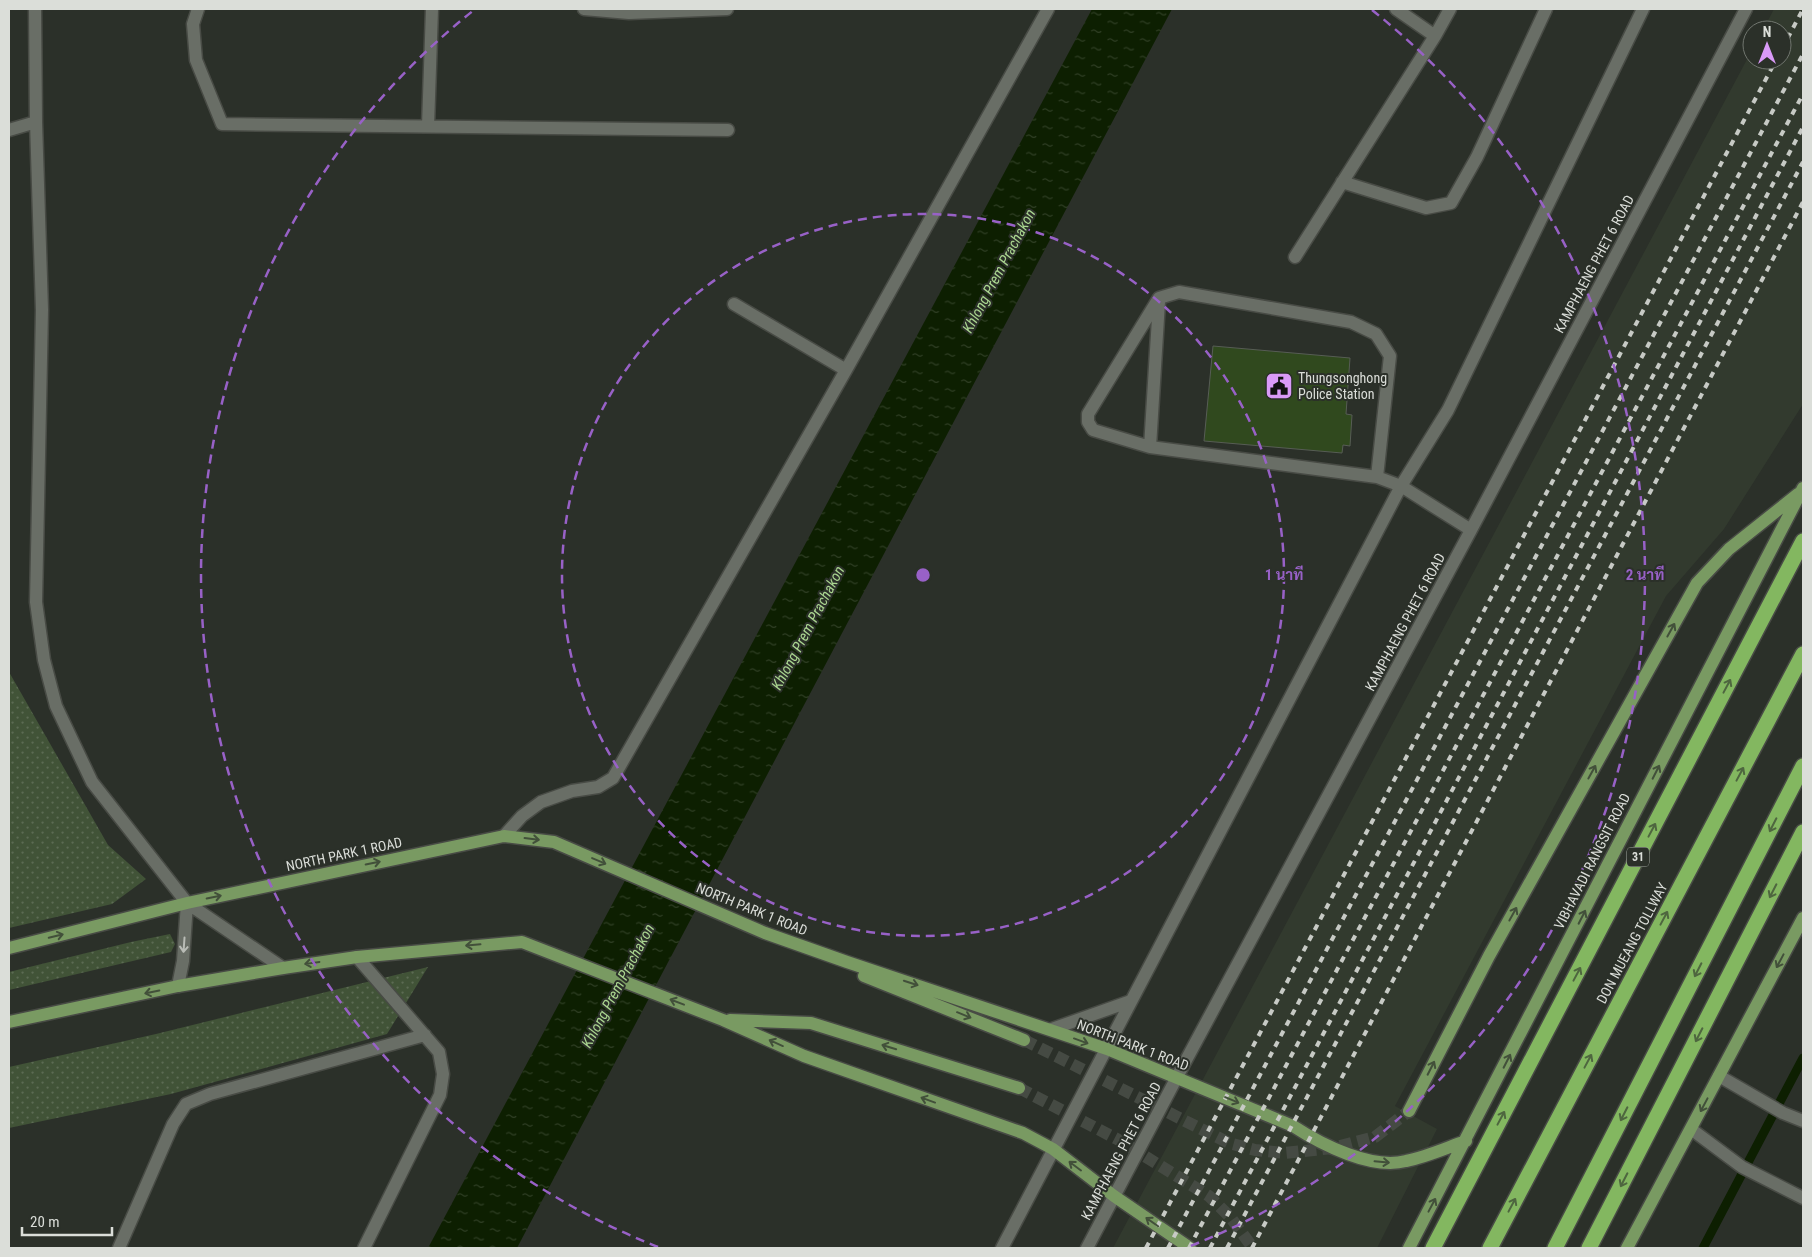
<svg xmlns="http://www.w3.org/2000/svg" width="1812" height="1257" font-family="'Roboto Condensed',Sarabun,sans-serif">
<defs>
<pattern id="grass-dots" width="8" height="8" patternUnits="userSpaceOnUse" patternTransform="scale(1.25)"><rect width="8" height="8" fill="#415337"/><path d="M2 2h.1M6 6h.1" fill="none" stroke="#5c6b53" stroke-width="1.8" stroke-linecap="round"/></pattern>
<pattern id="water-ripples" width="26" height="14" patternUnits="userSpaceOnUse" patternTransform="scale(1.25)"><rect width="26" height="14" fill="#0d1f01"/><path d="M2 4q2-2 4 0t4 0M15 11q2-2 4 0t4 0" fill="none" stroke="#303f25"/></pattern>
</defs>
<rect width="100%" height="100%" fill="#2b3029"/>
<path fill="#323a2e" d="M 1774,9 L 1803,9 L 1803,404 L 1724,529 L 1666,596 L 1395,1106 L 1437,1129 L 1377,1248 L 1113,1248 L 1752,50 L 1752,60 L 1782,60 L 1782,30 L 1763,30 Z"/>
<path fill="url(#grass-dots)" d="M 9,672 L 108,845 L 146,879 L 112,904 L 9,928 Z
M 170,934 L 175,944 L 171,952 L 9,990 L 9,972 L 131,942 Z
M 428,967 L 387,1034 L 171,1094 L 9,1128 L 9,1067 L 156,1034 Z"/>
<path fill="url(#water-ripples)" d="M 1092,9 L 1172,9 L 517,1248 L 428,1248 Z"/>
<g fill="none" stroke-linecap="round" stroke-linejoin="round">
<path stroke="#0d1f01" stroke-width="9" d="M 1703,1248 L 1803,1058"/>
</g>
<path fill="#30491e" stroke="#575d55" d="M 1213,346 L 1350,358 L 1346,414 L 1352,415 L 1350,446 L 1343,445 L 1342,453 L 1204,441 Z"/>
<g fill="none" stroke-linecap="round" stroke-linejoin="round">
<path stroke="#454a43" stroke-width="12" stroke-dasharray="12 6" stroke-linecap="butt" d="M 1024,1040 L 1229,1143 L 1255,1150 L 1284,1153 L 1333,1148 L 1375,1137 L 1409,1111
M 1019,1088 L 1117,1139 L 1209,1196 L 1231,1218 L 1253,1248"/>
<g stroke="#484b45" stroke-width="15">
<path id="minor" d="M 35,9 L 36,122 L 42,310 L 36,602 L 44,660 L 56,706 L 92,782 L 187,903 L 283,968
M 198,9 L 193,24 L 196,60 L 222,124 L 728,130
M 584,9 L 629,13 L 727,9
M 1435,36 L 1450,9
M 428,126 L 432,9
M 9,130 L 36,122
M 1342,182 L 1426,208 L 1451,203 L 1477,157 L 1546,9
M 1295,257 L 1435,36 L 1396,9
M 734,304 L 846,370
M 1150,447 L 1159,302
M 1377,477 L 1390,356 L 1376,334 L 1351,322 L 1179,292 L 1159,298 L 1088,414 L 1088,422 L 1093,430 L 1150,447 L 1377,477 L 1401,486 L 1471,530
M 504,836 L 522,816 L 541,802 L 572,791 L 598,787 L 613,778 L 846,370 L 1048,9
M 357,957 L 439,1052 L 443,1074 L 440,1095 L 364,1248
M 178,986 L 183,961 L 187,903
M 1052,1029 L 1131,1001
M 1719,1076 L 1783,1113 L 1803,1121
M 1691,1129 L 1742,1167 L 1803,1198
M 119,1248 L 173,1124 L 186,1104 L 210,1094 L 425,1035
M 1002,1248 L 1401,486 L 1448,410 L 1643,9
M 1087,1248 L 1177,1077 L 1471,530 L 1746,9"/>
</g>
<g stroke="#484b45" stroke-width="15">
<path id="major" d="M 9,948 L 187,903 L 504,836 L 554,842 L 765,933 L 847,962 L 1107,1049 L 1293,1126 C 1322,1145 1372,1170 1406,1161 C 1426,1157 1446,1148 1466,1141
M 864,976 L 1024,1040
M 730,1020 L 811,1023 L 1019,1088
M 9,1022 L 178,986 L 283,968 L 357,957 L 522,942 L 723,1020 L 804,1056 L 1023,1133 L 1053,1149 L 1114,1196 L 1190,1248
M 1409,1111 L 1489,956 L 1697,583 L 1729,549 L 1798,494
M 1409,1248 L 1803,488
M 1627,1248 L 1803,918"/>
</g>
<g stroke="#484b45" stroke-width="18">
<path id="highway" d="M 1433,1248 L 1803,541
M 1490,1248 L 1803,654
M 1555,1248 L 1803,766
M 1589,1248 L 1803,832"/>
</g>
<use href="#minor" stroke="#696e66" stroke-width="12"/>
<use href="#major" stroke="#799a62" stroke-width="12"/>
<use href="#highway" stroke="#83b760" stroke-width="15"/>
<path stroke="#c7cac5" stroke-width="4" stroke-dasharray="6 6" stroke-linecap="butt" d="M 1782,49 L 1803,9
M 1146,1248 L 1776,60
M 1168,1248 L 1803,54
M 1189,1248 L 1803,94
M 1210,1248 L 1803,127
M 1227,1248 L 1803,162
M 1252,1248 L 1803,202"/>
</g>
<defs><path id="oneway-shaft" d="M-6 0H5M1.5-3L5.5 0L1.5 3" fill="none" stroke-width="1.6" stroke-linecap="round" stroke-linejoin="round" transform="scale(1.25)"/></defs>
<g stroke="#42503a">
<use href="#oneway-shaft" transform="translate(1671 630) rotate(-61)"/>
<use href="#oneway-shaft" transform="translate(1592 772) rotate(-61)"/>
<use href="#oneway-shaft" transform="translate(1656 772) rotate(-63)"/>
<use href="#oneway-shaft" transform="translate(532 839) rotate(7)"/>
<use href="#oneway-shaft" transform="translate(599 861) rotate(23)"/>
<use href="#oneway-shaft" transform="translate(373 863) rotate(-12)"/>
<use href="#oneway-shaft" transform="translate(214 897) rotate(-12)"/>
<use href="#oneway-shaft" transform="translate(1513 914) rotate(-61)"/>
<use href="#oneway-shaft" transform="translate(1582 917) rotate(-63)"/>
<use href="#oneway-shaft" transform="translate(56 936) rotate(-14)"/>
<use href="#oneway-shaft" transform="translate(473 945) rotate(175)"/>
<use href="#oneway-shaft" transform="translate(1780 961) rotate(118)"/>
<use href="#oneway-shaft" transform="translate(312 963) rotate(172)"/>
<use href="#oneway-shaft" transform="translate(911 983) rotate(18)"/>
<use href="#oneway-shaft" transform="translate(152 992) rotate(168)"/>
<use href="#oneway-shaft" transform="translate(677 1002) rotate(-159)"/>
<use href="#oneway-shaft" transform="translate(964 1015) rotate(22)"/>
<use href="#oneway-shaft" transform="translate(1081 1041) rotate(20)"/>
<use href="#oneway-shaft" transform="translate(776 1043) rotate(-156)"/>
<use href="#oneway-shaft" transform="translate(889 1047) rotate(-163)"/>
<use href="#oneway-shaft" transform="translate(1507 1061) rotate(-63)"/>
<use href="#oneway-shaft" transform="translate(1431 1068) rotate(-63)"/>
<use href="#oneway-shaft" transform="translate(928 1100) rotate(-160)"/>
<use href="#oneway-shaft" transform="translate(1232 1100) rotate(23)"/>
<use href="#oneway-shaft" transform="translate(1704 1105) rotate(118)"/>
<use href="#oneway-shaft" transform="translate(1382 1162) rotate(5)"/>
<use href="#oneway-shaft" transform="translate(1075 1166) rotate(-143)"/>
<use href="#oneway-shaft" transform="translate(1432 1205) rotate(-62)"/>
<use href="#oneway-shaft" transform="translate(1152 1222) rotate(-145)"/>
</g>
<g stroke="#4e663f">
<use href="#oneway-shaft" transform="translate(1727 686) rotate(-62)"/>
<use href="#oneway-shaft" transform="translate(1740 774) rotate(-62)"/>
<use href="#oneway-shaft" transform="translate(1773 825) rotate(117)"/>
<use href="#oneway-shaft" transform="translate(1652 830) rotate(-62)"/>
<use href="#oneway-shaft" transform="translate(1773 891) rotate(117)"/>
<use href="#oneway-shaft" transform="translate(1664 918) rotate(-62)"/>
<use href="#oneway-shaft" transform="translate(1698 970) rotate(117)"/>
<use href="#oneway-shaft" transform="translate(1577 974) rotate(-62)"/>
<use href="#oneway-shaft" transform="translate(1699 1035) rotate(117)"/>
<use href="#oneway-shaft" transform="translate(1588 1061) rotate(-62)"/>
<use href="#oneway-shaft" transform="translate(1624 1114) rotate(117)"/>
<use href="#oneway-shaft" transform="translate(1501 1118) rotate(-62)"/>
<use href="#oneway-shaft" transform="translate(1624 1180) rotate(117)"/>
<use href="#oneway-shaft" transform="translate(1512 1205) rotate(-62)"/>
</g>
<use stroke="#b9bcb6" href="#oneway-shaft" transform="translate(184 945) rotate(94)"/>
<g fill="none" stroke="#9861c7" stroke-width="2.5" stroke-dasharray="9 6">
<circle cx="923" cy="575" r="361"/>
<path d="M658 1247A722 722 0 0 1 474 10M1372 10A722 722 0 0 1 1188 1247"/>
</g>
<defs>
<g id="civic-square" transform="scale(1.4375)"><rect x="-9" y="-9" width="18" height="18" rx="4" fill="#d99af7" stroke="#2b3029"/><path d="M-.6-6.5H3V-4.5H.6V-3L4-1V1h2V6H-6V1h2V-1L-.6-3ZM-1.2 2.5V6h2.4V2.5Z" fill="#111"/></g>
</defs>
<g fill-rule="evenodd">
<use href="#civic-square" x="1279" y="386"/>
</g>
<g text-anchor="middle" stroke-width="4" stroke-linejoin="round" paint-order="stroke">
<rect fill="#2b3029" stroke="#a6aaa4" stroke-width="1" x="1627" y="847.5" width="22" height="19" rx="4"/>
<g font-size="12" font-weight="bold" fill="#dbded9">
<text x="1638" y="861">31</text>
</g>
<g font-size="14" fill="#dbded9" stroke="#2b3029">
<text transform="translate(1594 264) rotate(-62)" y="5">KAMPHAENG PHET 6 ROAD</text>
<text transform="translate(1405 622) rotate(-62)" y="5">KAMPHAENG PHET 6 ROAD</text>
<text transform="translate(344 854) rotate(-12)" y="5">NORTH PARK 1 ROAD</text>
<text transform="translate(1592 861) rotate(-63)" y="5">VIBHAVADI RANGSIT ROAD</text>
<text transform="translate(752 909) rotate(22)" y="5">NORTH PARK 1 ROAD</text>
<text transform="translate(1632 943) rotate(-62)" y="5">DON MUEANG TOLLWAY</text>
<text transform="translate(1133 1045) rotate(21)" y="5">NORTH PARK 1 ROAD</text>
<text transform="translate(1121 1151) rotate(-62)" y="5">KAMPHAENG PHET 6 ROAD</text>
</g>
<g font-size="14" fill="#dbded9" stroke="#2b3029" text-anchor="start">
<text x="1298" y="383">Thungsonghong<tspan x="1298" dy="16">Police Station</tspan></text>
</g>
<g font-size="15" font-style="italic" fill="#aad590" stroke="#2b3029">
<text transform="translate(999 271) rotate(-62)" y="5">Khlong Prem Prachakon</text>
<text transform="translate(808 628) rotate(-62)" y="5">Khlong Prem Prachakon</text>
<text transform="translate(618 986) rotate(-62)" y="5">Khlong Prem Prachakon</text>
</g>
</g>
<circle cx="923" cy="575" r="8" fill="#9861c7" stroke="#2b3029" stroke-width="2.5"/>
<g font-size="15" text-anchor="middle" font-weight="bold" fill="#9861c7" stroke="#2b3029" stroke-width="4" stroke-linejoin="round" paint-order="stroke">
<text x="1284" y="580">1 นาที</text>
<text x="1645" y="580">2 นาที</text>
</g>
<rect width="1812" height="1257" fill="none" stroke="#dbded9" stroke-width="20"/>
<g transform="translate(1767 45)"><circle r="24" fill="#2b3029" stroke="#71766f"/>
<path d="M0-4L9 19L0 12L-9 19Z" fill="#d99af7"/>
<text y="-8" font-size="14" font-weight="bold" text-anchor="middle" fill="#dbded9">N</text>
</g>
<path d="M22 1227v8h90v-8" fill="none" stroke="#dbded9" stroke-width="2.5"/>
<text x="30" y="1227" font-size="15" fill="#dbded9" stroke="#2b3029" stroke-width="4" paint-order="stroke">20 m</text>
</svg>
